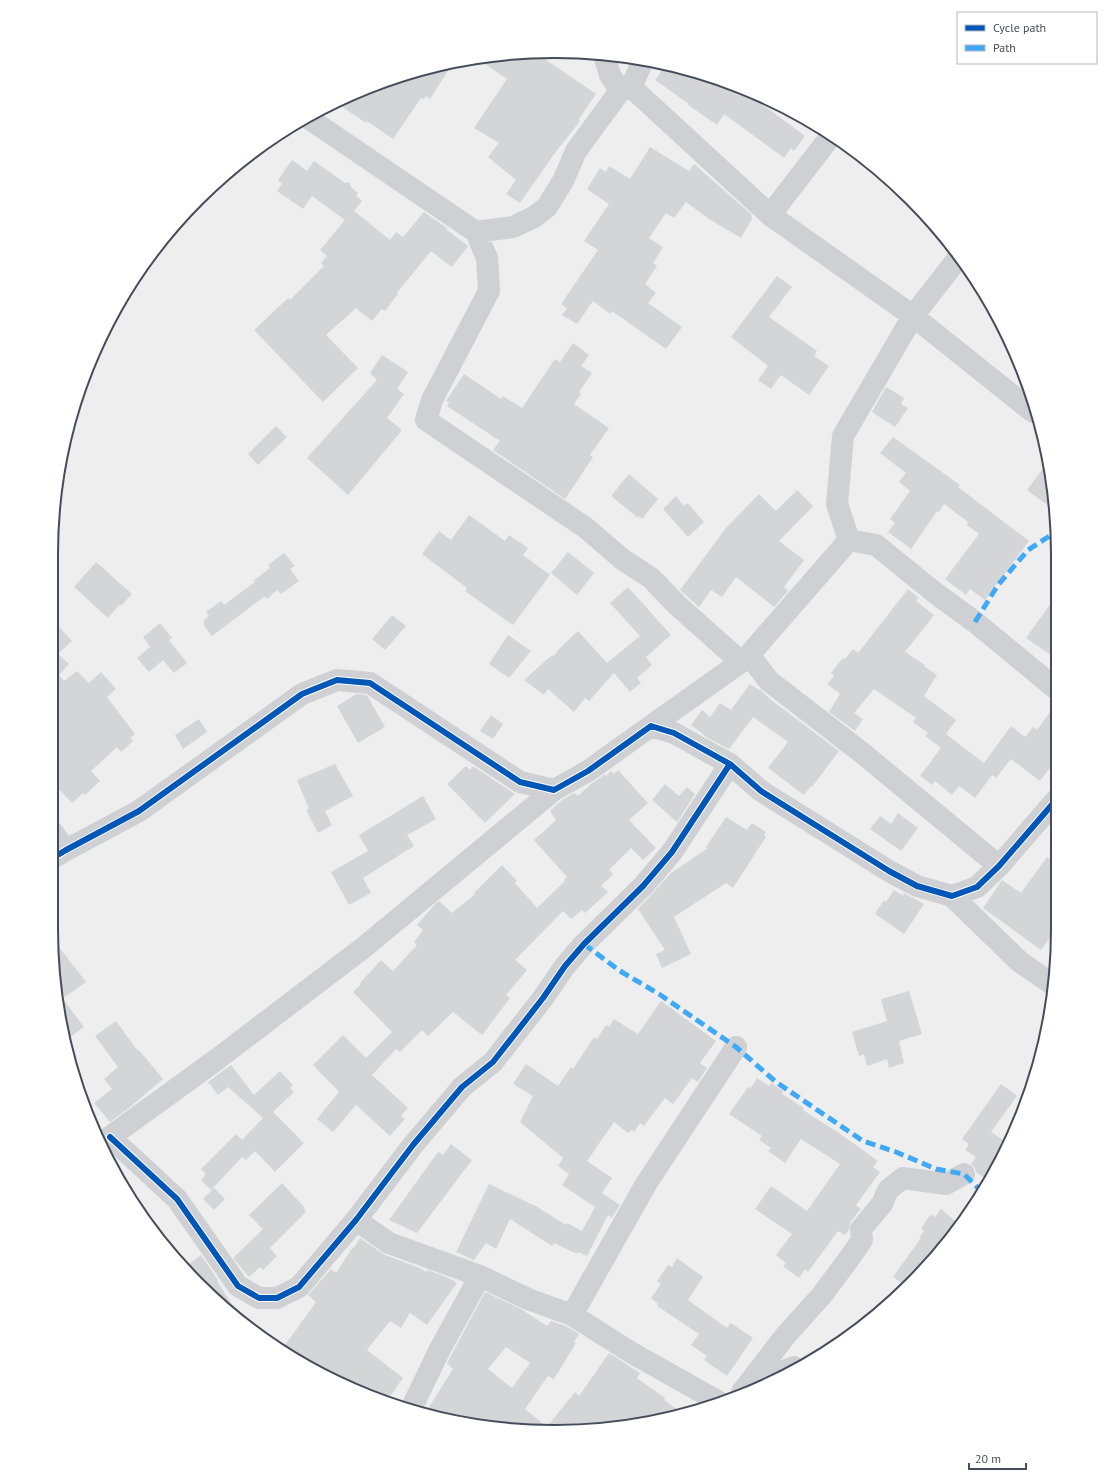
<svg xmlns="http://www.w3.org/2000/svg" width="1109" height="1483" font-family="'PT Sans',sans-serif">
<rect width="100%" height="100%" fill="#efeeee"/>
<path fill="#d4d5d7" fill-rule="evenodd" d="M 522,52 L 536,53 L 596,94 L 579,119 L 580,121 L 552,157 L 520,203 L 506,194 L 516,180 L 488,157 L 499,143 L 474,128 L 507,79 L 478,59 Z
M 453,63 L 430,99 L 426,96 L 424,99 L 421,98 L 393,139 L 367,121 L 366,123 L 335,102 L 424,68 Z
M 665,66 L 717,78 L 742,89 L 805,136 L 794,151 L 791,148 L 784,158 L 724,114 L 717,125 L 688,105 L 689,104 L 655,80 Z
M 650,147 L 689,171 L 694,164 L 751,214 L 752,219 L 741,238 L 709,219 L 686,202 L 674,218 L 666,213 L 649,238 L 663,247 L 653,263 L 657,266 L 645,284 L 656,293 L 648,303 L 682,327 L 666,349 L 612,311 L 610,314 L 593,301 L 577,324 L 562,315 L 567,308 L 561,304 L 598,250 L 584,241 L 609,204 L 587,189 L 600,168 L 606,172 L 609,166 L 630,179 Z
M 292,160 L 307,171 L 314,161 L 345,183 L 349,182 L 352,188 L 358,193 L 356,196 L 362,201 L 354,211 L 390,240 L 396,232 L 403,237 L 424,212 L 447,228 L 446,229 L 468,246 L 452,267 L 431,251 L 397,293 L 398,294 L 385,311 L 382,309 L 372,321 L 356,308 L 326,335 L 358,368 L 323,402 L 254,330 L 288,298 L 290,300 L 324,266 L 321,263 L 327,256 L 320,250 L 345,220 L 312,196 L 303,209 L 277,191 L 282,184 L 278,180 Z
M 777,276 L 792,287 L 769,317 L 817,351 L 814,356 L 829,366 L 809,395 L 781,375 L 771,389 L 758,380 L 768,366 L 731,337 Z
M 573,343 L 589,355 L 581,366 L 592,373 L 579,392 L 581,394 L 574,404 L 609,428 L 590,455 L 593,457 L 565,499 L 493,450 L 500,441 L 447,406 L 449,403 L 446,401 L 464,374 L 501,399 L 503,396 L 522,408 L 555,359 L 560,362 Z
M 382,355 L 408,372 L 397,389 L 404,394 L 387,418 L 402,430 L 348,495 L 307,458 L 377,380 L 370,373 Z
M 886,387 L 904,398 L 901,404 L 908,408 L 895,427 L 872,412 Z
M 276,426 L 287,437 L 258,465 L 248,454 Z
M 893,437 L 960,485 L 958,487 L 1029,541 L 985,600 L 970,589 L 966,595 L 945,579 L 979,534 L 967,525 L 968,522 L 944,504 L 939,512 L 937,511 L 911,549 L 888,532 L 895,523 L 890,519 L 910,491 L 899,482 L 906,473 L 880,453 Z
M 1047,463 L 1054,489 L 1054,510 L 1027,490 Z
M 629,474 L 658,499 L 642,519 L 639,516 L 638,518 L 611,496 Z
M 797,490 L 813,506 L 779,541 L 804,560 L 784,587 L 788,591 L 774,607 L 736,577 L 722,597 L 711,590 L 699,607 L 680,590 L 726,528 L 759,494 L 776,511 Z
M 676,496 L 684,506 L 688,503 L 704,522 L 688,537 L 663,509 Z
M 469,515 L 505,541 L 509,535 L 528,548 L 523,555 L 550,575 L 513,625 L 465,591 L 467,588 L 422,554 L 439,531 L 451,540 Z
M 568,552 L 594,573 L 577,595 L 551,573 Z
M 284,553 L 295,566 L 290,569 L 299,581 L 281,594 L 277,590 L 267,599 L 265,596 L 212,636 L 204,626 L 204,620 L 209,616 L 206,612 L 221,601 L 224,605 L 255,582 L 253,581 L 270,568 L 268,565 Z
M 96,562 L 132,594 L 121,606 L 120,604 L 108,618 L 74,587 Z
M 628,587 L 671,635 L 646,657 L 652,665 L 637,678 L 641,683 L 630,692 L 614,673 L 589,701 L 585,698 L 574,712 L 548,689 L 544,695 L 524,680 L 552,655 L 554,656 L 559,649 L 578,631 L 607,663 L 640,636 L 610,603 Z
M 908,589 L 919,598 L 916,601 L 934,615 L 905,652 L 925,665 L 924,666 L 937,675 L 924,696 L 956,720 L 946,734 L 984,763 L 1011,726 L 1025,737 L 1033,727 L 1037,730 L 1055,705 L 1056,760 L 1040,781 L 1011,759 L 996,778 L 992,775 L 975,798 L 959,786 L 952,795 L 935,781 L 932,785 L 920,776 L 941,748 L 925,736 L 928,733 L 913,722 L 916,718 L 874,689 L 854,713 L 863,719 L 855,731 L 829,712 L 840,694 L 827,684 L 834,676 L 831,673 L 843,658 L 845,659 L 853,649 L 858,653 Z
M 1054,599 L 1055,640 L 1055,658 L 1026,638 Z
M 392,615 L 406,626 L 385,650 L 372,639 Z
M 52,619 L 72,641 L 58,654 L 69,664 L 59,675 L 64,681 L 77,671 L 89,683 L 101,672 L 116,689 L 107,697 L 135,734 L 130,738 L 133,741 L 121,752 L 117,747 L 91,771 L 100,781 L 85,795 L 83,793 L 72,803 L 60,790 L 51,798 Z
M 160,623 L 172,638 L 169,640 L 187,663 L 174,673 L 163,660 L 149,672 L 137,658 L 150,647 L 143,637 Z
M 508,635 L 531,651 L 509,678 L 489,664 Z
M 750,684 L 759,690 L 760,689 L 770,699 L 839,751 L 812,787 L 811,786 L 804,795 L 768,768 L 788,742 L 753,717 L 729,749 L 708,738 L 691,725 L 702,710 L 710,717 L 720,703 L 731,710 Z
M 357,694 L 366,695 L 368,697 L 385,727 L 358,743 L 337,706 Z
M 491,715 L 503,724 L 493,739 L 480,731 Z
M 199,719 L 207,732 L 183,749 L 175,735 Z
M 335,764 L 353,796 L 325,811 L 332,825 L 318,833 L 306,810 L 309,809 L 297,780 Z
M 466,766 L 470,770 L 473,766 L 515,794 L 485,823 L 447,784 Z
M 618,770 L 648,803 L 629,820 L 656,848 L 643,860 L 631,848 L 609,870 L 613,874 L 601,886 L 608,892 L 585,913 L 582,910 L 571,919 L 563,911 L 515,960 L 527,970 L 506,995 L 510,998 L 482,1035 L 453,1012 L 428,1036 L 422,1030 L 400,1052 L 396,1049 L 372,1075 L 408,1108 L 401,1116 L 405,1119 L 390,1136 L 356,1105 L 333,1132 L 317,1119 L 339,1092 L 313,1065 L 343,1035 L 366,1058 L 392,1032 L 353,992 L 361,984 L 360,983 L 381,960 L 393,971 L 417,945 L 414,942 L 423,930 L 417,925 L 436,903 L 439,901 L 452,913 L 475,894 L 474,893 L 502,865 L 517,881 L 515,883 L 537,908 L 565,881 L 564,880 L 567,877 L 534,840 L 556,820 L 550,811 L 562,800 L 574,793 L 578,796 L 591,784 L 605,774 L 606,776 L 611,771 L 614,774 Z
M 665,784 L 679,796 L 687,787 L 695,794 L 677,822 L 652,800 Z
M 423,796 L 436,819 L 407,835 L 414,846 L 363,878 L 371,893 L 349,905 L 331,872 L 368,851 L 359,835 Z
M 898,813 L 918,828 L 901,851 L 870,829 L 880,816 L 891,824 Z
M 726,817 L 747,830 L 752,823 L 766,832 L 764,835 L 766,837 L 733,888 L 726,883 L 674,917 L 691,954 L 662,968 L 656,954 L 665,950 L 638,909 L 671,873 L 708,848 L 706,847 Z
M 1047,857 L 1056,863 L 1057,928 L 1041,950 L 983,908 L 1002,880 L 1021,893 Z
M 894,890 L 903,896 L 904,893 L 924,904 L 904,934 L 875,914 L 884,900 L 886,902 Z
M 52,938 L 86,982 L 65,997 L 59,989 Z
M 909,991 L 922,1034 L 899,1041 L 904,1063 L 889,1068 L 887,1059 L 867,1066 L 864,1054 L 859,1056 L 852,1032 L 887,1021 L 881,999 Z
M 60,995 L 84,1027 L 66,1040 L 63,1022 Z
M 661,1001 L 716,1041 L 700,1063 L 707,1068 L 698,1082 L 692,1078 L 673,1104 L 665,1098 L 644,1126 L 640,1123 L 634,1132 L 631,1130 L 628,1133 L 614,1122 L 587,1161 L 612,1178 L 602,1193 L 620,1205 L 612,1218 L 608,1215 L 587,1256 L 578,1252 L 577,1254 L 554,1243 L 552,1246 L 510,1219 L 496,1249 L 486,1243 L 474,1260 L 456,1252 L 489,1184 L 533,1205 L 534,1205 L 566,1225 L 567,1223 L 582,1231 L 595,1207 L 562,1185 L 569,1174 L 558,1166 L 563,1158 L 520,1122 L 533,1096 L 513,1084 L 526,1064 L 558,1086 L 571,1067 L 573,1069 L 594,1037 L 597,1039 L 606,1025 L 609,1027 L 614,1019 L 638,1034 Z
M 116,1021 L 138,1051 L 139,1050 L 163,1079 L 130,1107 L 110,1122 L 94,1103 L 112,1089 L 104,1079 L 118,1067 L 95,1036 Z
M 231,1065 L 254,1095 L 280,1071 L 293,1085 L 290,1088 L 294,1092 L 273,1112 L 304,1143 L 275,1172 L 255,1151 L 246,1160 L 242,1157 L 211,1190 L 201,1180 L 206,1174 L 201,1169 L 236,1134 L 242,1140 L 263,1118 L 228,1087 L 218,1095 L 208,1082 Z
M 757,1078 L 769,1086 L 771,1083 L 783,1091 L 782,1094 L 804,1108 L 803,1110 L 839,1133 L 878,1161 L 873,1167 L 880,1172 L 856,1205 L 861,1209 L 851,1221 L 849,1230 L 845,1235 L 838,1231 L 808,1272 L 805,1269 L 799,1278 L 783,1266 L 786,1263 L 776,1255 L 792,1234 L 755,1209 L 771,1186 L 807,1211 L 840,1164 L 801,1139 L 785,1163 L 768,1151 L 771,1148 L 759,1140 L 762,1136 L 729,1114 L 748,1087 L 750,1089 Z
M 1001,1084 L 1017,1096 L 991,1132 L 1003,1140 L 1000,1144 L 1005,1148 L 989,1182 L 976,1172 L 975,1168 L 971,1164 L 976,1157 L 965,1150 L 969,1144 L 962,1139 Z
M 451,1144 L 472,1160 L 417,1233 L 389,1220 L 438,1152 L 443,1155 Z
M 282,1183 L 305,1208 L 304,1209 L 306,1212 L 270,1248 L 277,1256 L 263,1270 L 260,1267 L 249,1277 L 233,1258 L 263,1229 L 249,1215 Z
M 214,1188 L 225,1199 L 214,1210 L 203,1199 Z
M 941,1209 L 959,1224 L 933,1261 L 906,1286 L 893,1277 L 921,1238 L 919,1237 L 924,1231 L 921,1228 L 931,1214 L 935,1217 Z
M 360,1238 L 385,1255 L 420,1268 L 426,1272 L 428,1270 L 451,1279 L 457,1283 L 427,1325 L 410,1313 L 401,1328 L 390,1321 L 367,1350 L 403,1378 L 388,1399 L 332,1380 L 283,1348 L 316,1302 L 308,1295 L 331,1269 L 336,1273 L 353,1247 L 354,1248 Z
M 201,1255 L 218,1280 L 217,1281 L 237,1312 L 234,1315 L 199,1285 L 185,1267 Z
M 677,1258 L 703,1277 L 688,1300 L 727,1328 L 731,1323 L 753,1338 L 727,1376 L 704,1360 L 707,1356 L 691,1345 L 699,1334 L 657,1306 L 658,1304 L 651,1298 L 661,1284 L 657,1281 L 668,1265 L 672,1267 Z
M 485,1292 L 521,1309 L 547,1326 L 551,1321 L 566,1326 L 579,1334 L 574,1342 L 576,1343 L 554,1379 L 548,1376 L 525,1409 L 547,1427 L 575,1392 L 579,1396 L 609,1353 L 640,1373 L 637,1378 L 665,1398 L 664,1400 L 685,1415 L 634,1423 L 627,1418 L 622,1425 L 587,1431 L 456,1422 L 426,1412 L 453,1369 L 447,1363 ZM 506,1347 L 530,1363 L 512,1388 L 488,1369 Z"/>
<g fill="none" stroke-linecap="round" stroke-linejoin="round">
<path stroke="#cfd0d4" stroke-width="22" d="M 604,55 L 610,75 L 620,91 L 631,87 L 770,215 L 913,316 L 1033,412
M 631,87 L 643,61
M 308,118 L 476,232 L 487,258 L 489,291 L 432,400 L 426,420 L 586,528 L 622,559 L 651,578 L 677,605 L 741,662
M 770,215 L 831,136
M 476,232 L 513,227 L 534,217 L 547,207 L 563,181 L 576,151 L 620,91
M 849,540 L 837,504 L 843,436 L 913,316 L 959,257
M 749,655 L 769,681 L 861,752 L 999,866
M 651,726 L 741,662 L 749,655 L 849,540 L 876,545 L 934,592 L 975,622 L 1055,688
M 51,830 L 66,850
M 51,859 L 66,850 L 139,811 L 302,694 L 337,680 L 370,683 L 520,782 L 554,790 L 588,771 L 651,726 L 674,733 L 730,764 L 761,791 L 889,871 L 917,886 L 952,896 L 977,887 L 999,866 L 1056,800
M 952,896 L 1020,962 L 1052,984
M 110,1137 L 177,1199 L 238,1286 L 259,1298 L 277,1298 L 299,1287 L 356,1220 L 413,1145 L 462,1087 L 493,1062 L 543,998 L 565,966 L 584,944 L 643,886 L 672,852 L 730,764
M 103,1142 L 216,1060 L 363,948 L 554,790
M 356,1220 L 389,1243 L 480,1276 L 528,1299 L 572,1315 L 632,1353 L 721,1403
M 572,1315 L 646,1184 L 736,1047
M 749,1388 L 771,1376 L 794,1367
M 742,1392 L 786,1335 L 822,1295 L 851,1256 L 862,1240 L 861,1229 L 882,1204 L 888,1190 L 903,1178 L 946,1184 L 964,1174
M 412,1407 L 440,1349 L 480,1276"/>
<path stroke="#3fa9f5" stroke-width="5" stroke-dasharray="10 5" stroke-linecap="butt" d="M 975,622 L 998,585 L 1028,550 L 1048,537 L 1054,532
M 584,944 L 620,971 L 659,994 L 736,1047 L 776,1082 L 863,1141 L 896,1152 L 936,1169 L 964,1174 L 982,1192"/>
<g stroke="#fff" stroke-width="8">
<path id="cycleway" d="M 51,859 L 66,850 L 139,811 L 302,694 L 337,680 L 370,683 L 520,782 L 554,790 L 588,771 L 651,726 L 674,733 L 730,764 L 761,791 L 889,871 L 917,886 L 952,896 L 977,887 L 999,866 L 1056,800
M 110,1137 L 177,1199 L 238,1286 L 259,1298 L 277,1298 L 299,1287 L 356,1220 L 413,1145 L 462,1087 L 493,1062 L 543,998 L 565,966 L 584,944 L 643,886 L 672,852 L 730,764"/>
</g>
<use href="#cycleway" stroke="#0057b8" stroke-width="6"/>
</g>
<path d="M0 0H1109V1483H0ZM554 58H555A496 496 0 0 1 1051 554V929A496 496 0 0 1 555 1425H554A496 496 0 0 1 58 929V554A496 496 0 0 1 554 58Z" fill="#fff" fill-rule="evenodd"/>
<path fill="none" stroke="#454c5b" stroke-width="2" d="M554 58H555A496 496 0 0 1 1051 554V929A496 496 0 0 1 555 1425H554A496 496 0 0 1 58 929V554A496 496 0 0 1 554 58Z"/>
<rect x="957" y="12" width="140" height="52" fill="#ffffff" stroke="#b5b7bd"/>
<rect x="965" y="25" width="20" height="6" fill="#0057b8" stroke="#b5b7bd"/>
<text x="993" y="32" font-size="12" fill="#454c5b">Cycle path</text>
<rect x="965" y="45" width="20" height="6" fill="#3fa9f5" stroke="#b5b7bd"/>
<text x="993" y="52" font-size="12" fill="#454c5b">Path</text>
<path d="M969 1463v6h57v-6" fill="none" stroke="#454c5b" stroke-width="2"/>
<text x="975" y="1463" font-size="12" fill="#454c5b" stroke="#ffffff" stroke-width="3" paint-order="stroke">20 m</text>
</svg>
